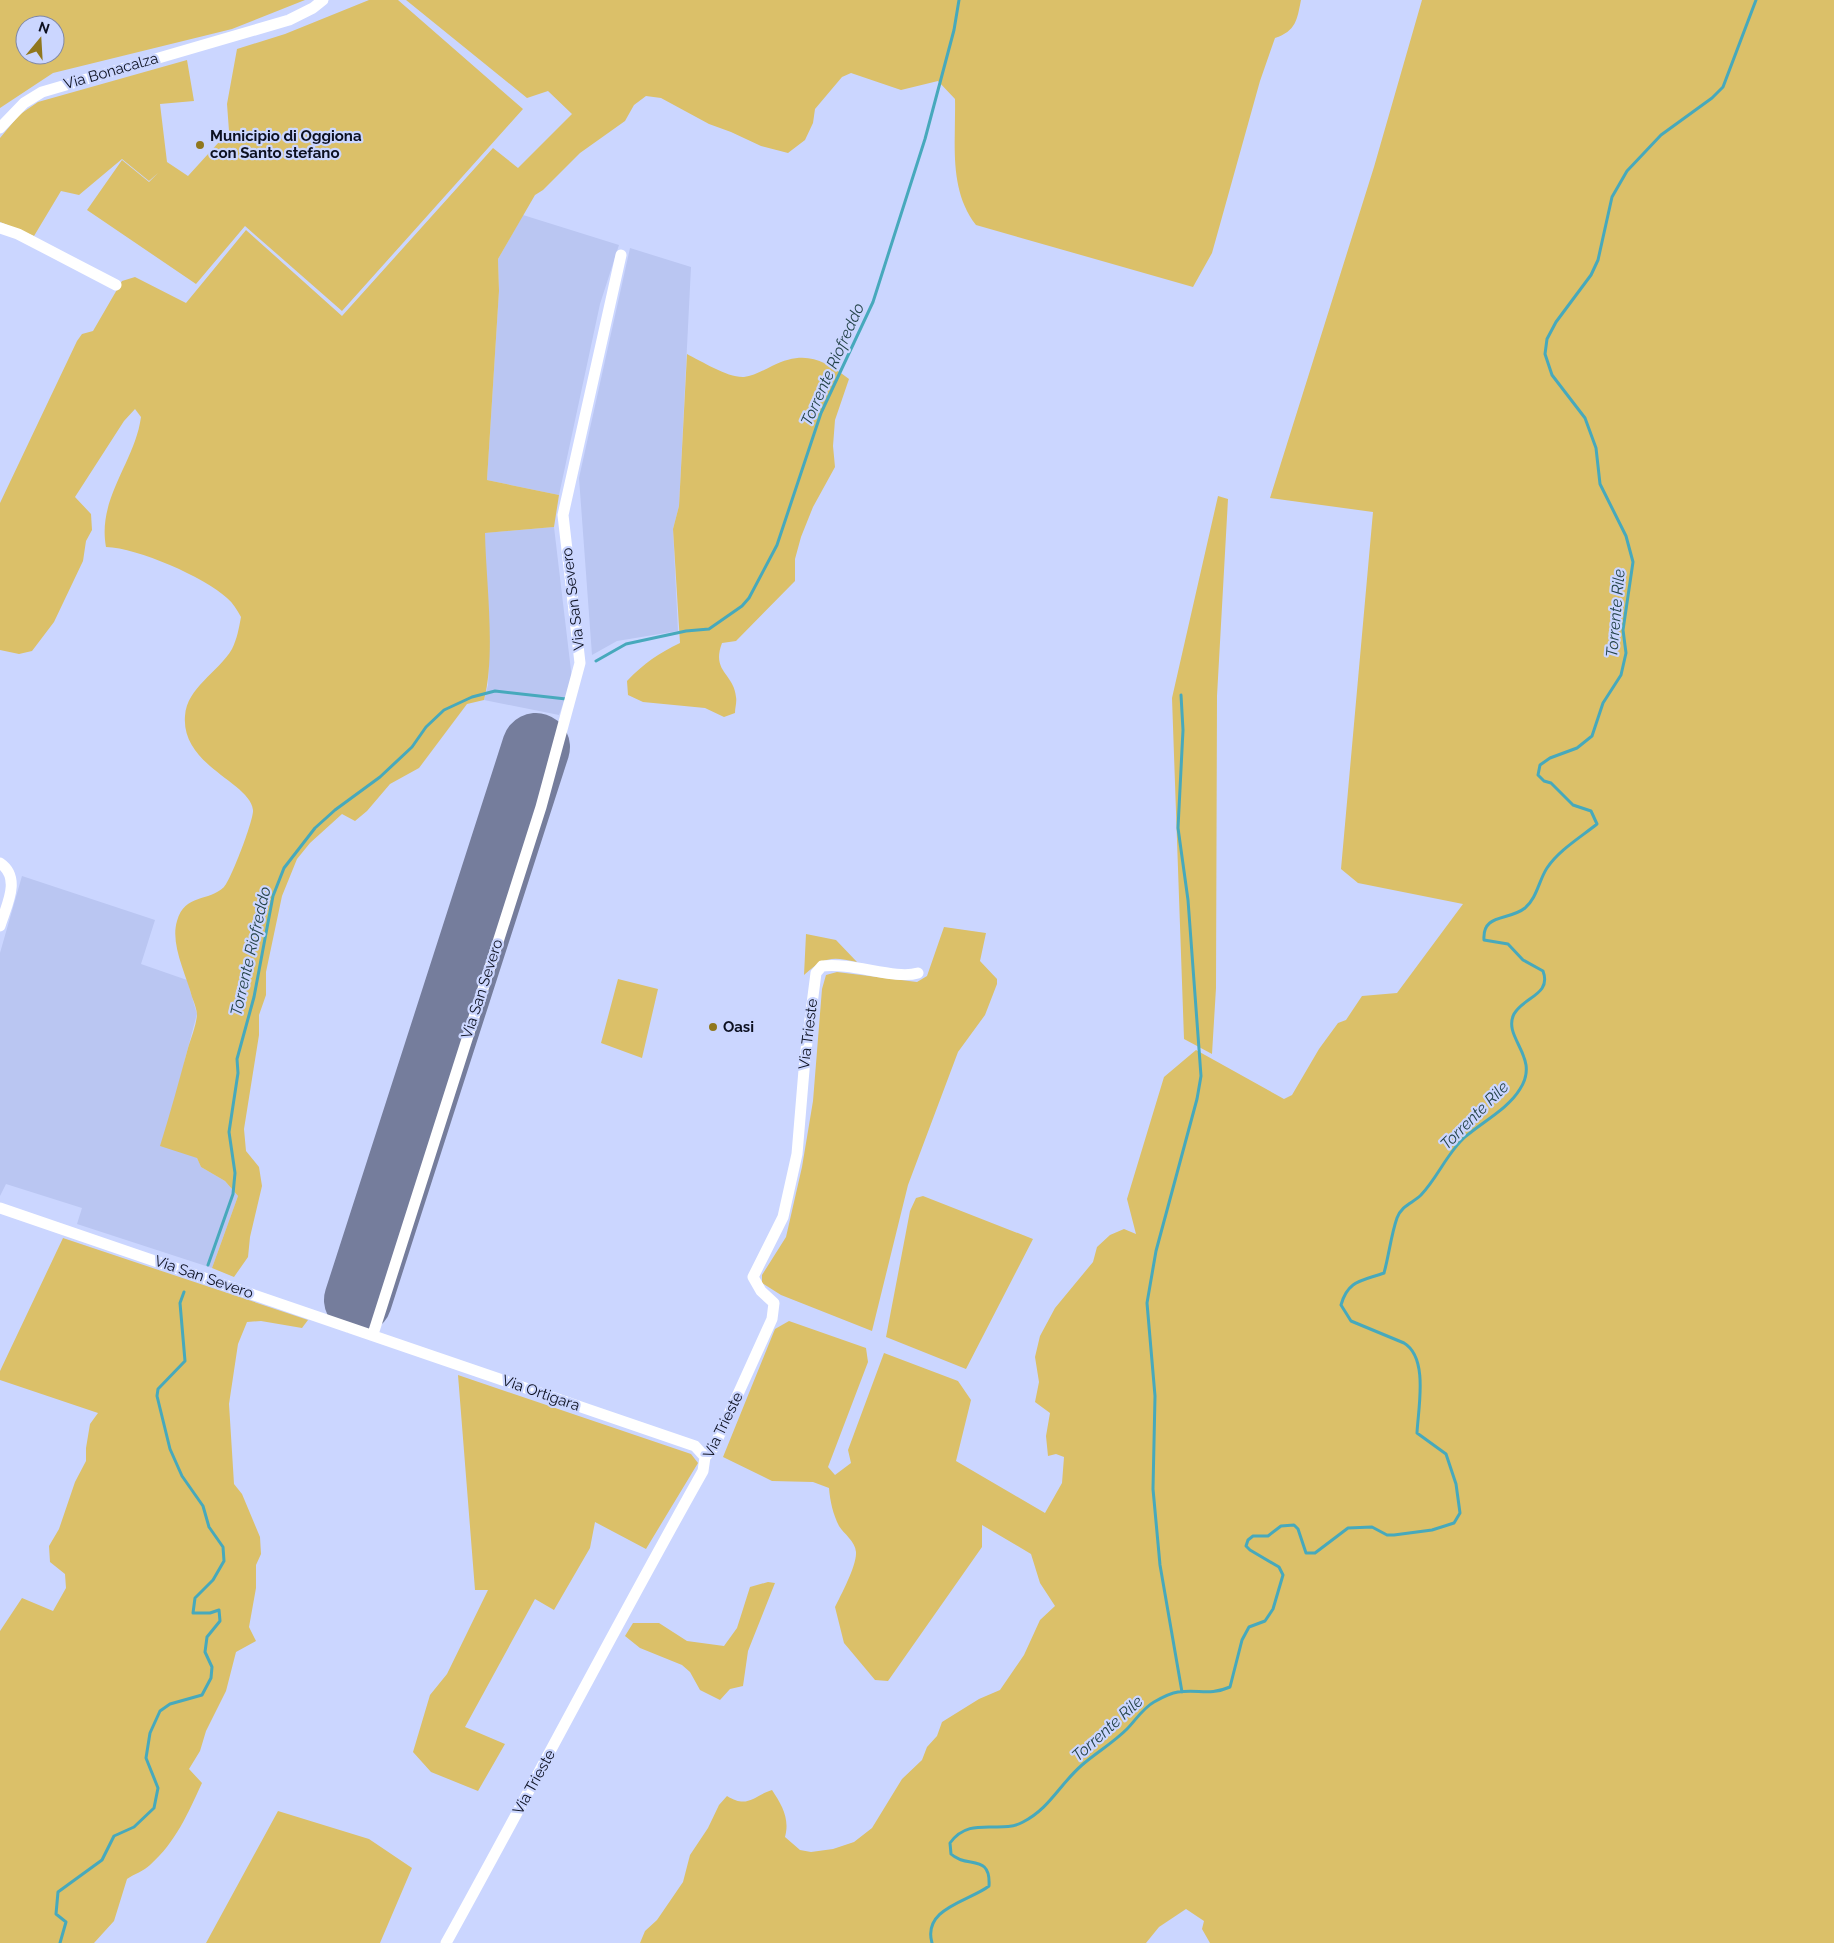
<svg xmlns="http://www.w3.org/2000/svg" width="1834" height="1943" font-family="Raleway,sans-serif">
<rect width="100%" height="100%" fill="#cbd6ff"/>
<path fill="#bac6f2" d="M 523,215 L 619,245 L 600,304 L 559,495 L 487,480 L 499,291 L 498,259 Z
M 630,248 L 691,267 L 679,506 L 673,529 L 678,631 L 617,641 L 592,655 L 579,478 Z
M 554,527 L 572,679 L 559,715 L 484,700 L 488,685 L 489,661 L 484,533 Z
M 22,876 L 155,920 L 141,964 L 187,980 L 197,1014 L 184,1063 L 197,1158 L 201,1167 L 225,1181 L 238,1196 L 212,1268 L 77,1224 L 82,1208 L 6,1184 L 0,1196 L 0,953 Z"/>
<path fill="#dbc069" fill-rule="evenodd" d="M 0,0 L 305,0 L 232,29 L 53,73 L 0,108 ZM 25,25 L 55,25 L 55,55 L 25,55 Z
M 369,0 L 398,0 L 523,109 L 342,311 L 245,226 L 196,284 L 87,210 L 122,160 L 149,182 L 158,173 L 149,181 L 122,159 L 79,195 L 61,191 L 34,236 L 0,222 L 0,138 L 19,115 L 38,102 L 187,60 L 194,101 L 160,104 L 167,162 L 188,176 L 229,131 L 227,104 L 237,49 L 285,34 Z
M 406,0 L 1301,0 C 1297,20 1296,31 1275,38 L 1260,81 L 1212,253 L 1193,287 L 976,225 C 948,189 956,142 955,99 L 938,81 L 901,90 L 851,73 L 842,77 L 815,109 L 813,123 L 805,140 L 788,153 L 761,146 L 731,132 L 709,124 L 661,98 L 646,96 L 634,105 L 625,121 L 580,153 L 543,190 L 535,195 L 498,259 L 499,291 L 487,480 L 559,495 L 554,527 L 485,533 C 486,582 496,654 484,700 L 467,704 L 419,768 L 390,784 L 367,811 L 355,821 L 342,814 L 310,843 L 297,859 L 282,896 L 266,972 L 266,995 L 259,1015 L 259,1035 L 244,1129 L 246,1151 L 259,1167 L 262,1186 L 250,1237 L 248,1257 L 234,1277 L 212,1268 L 238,1196 L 225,1181 L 201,1167 L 197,1158 L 160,1146 C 170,1114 179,1081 188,1048 C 191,1038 196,1026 197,1015 C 197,1010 194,1002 192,997 C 186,974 170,944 177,921 C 185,893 209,902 224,887 C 231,880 254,819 253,810 C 250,782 181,766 185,716 C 187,687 218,673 232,649 C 237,639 239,628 241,617 C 237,610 233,603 227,598 C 204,577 138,548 106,547 C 97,498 135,462 141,417 L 135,409 L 124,421 L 75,497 L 91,514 L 92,530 L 86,541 L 83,561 L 54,622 L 32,651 L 19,654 L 0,650 L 0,503 L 77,341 L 82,334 L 93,331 L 122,281 L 135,277 L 186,303 L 246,230 L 342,316 L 493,148 L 518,168 L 572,114 L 548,91 L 527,98 Z
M 1422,0 L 1834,0 L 1834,1943 L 1210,1943 L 1202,1929 L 1204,1921 L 1186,1909 L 1159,1927 L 1146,1943 L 640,1943 L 645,1931 L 657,1920 L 683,1882 L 690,1855 L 708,1828 L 719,1805 L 727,1796 C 748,1809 753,1796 772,1790 C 782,1805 790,1819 785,1837 L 800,1850 L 811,1852 L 833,1849 L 854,1842 L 872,1828 L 902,1779 L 922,1760 L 927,1747 L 937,1736 L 942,1722 L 979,1699 L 1000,1690 L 1024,1655 L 1040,1620 L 1055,1606 L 1040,1583 L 1031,1554 L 982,1525 L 982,1547 L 888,1681 L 875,1680 L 844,1643 L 835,1607 C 841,1595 857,1565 856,1552 C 855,1541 844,1534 839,1526 C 833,1514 830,1501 829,1488 L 813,1482 L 772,1481 L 723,1457 L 775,1329 L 789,1321 L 866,1348 L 868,1362 L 828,1467 L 835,1475 L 851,1463 L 848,1450 L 884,1353 L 958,1381 L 971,1400 L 956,1461 L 1045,1513 L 1062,1483 L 1064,1457 L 1056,1454 L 1048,1456 L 1046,1436 L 1050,1413 L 1035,1402 L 1039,1382 L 1035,1357 L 1040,1336 L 1055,1308 L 1093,1262 L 1097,1247 L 1110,1235 L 1124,1229 L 1136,1234 L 1127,1199 L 1164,1077 L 1196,1050 L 1284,1099 L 1292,1095 L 1319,1049 L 1338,1023 L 1346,1020 L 1362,996 L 1397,993 L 1463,904 L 1358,883 L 1341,869 L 1373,512 L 1270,498 L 1374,167 Z
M 687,354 C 701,361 728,378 744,377 C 753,376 764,370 772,366 C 805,350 822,359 849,379 L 835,420 L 833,446 L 835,467 L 813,507 L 801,537 L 795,559 L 795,581 L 736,641 L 722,643 C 711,672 734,673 736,697 C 737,702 735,708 735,713 L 724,717 L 705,708 L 643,702 L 628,695 L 627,681 C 644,663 659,653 680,643 L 673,529 L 679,506 Z
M 1218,496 L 1228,499 L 1217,696 L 1216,988 L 1212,1054 L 1184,1039 L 1172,698 Z
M 944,927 L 986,933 L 980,961 L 997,979 L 997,984 L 985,1015 L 958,1052 L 908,1185 L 872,1331 L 781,1295 L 762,1283 L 762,1275 L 786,1237 L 802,1167 L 813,1101 L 822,989 L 826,975 L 837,972 L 917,982 L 927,976 Z
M 806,934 L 836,940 L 857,962 C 831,956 824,957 804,975 Z
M 618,979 L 658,989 L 642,1058 L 601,1043 Z
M 923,1196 L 1033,1239 L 966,1369 L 886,1337 L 910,1211 L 916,1198 Z
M 63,1238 L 308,1320 L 302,1328 L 261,1321 L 247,1322 L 238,1344 L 229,1404 L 234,1484 L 242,1494 L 260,1537 L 261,1554 L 256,1565 L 256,1588 L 249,1627 L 256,1641 L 236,1652 L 226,1691 L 206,1731 L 200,1751 L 189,1769 L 202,1783 C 188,1813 176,1842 150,1865 C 144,1871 134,1874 127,1879 L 114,1921 L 94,1943 L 0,1943 L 0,1631 L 22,1598 L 53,1611 L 66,1588 L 65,1574 L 50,1562 L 49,1546 L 59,1529 L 75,1482 L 86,1461 L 86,1448 L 90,1424 L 98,1413 L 0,1380 L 0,1371 Z
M 458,1375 L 691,1454 L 698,1463 L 646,1549 L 595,1522 L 590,1548 L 554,1610 L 535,1599 L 465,1727 L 505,1744 L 478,1791 L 431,1772 L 413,1752 L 430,1695 L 447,1674 L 488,1590 L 475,1590 Z
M 768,1582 L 775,1583 L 748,1651 L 743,1686 L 730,1689 L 720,1700 L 700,1690 L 690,1672 L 682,1665 L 640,1648 L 625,1636 L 633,1623 L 659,1623 L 687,1641 L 724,1646 L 737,1628 L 750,1587 Z
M 278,1811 L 369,1839 L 412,1868 L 380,1943 L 206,1943 Z"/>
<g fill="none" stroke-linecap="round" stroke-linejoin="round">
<path stroke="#47a9bc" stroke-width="3" d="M 596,661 L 626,644 L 686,631 L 709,629 L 742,606 L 749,598 L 777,545 L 821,413 L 873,302 L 925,139 L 954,30 L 959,0
M 1181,695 L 1183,730 L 1178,828 L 1188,900 L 1201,1076 L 1197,1099 L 1156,1251 L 1147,1303 L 1155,1396 L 1153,1489 L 1160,1565 L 1182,1692
M 208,1265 L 233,1194 L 235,1173 L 229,1132 L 238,1073 L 237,1059 L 254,997 L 273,896 L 284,868 L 315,828 L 335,810 L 380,777 L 412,747 L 426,727 L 444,710 L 472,697 L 495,691 L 566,699
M 60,1943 L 66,1922 L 56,1914 L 58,1892 L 102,1860 L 114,1836 L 134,1827 L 154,1808 L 158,1788 L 146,1758 L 150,1733 L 160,1711 L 170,1704 L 202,1695 L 211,1678 L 212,1667 L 205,1652 L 207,1637 L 220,1621 L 219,1610 L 210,1613 L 193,1613 L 195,1598 L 213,1580 L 224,1561 L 223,1547 L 209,1527 L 203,1506 L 182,1476 L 170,1449 L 157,1396 L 158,1389 L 185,1361 L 180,1303 L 184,1292
M 932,1943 C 922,1908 970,1901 989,1886 C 991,1853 967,1869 951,1854 L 950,1843 C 970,1815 1000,1835 1023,1822 C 1050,1808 1059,1785 1082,1765 C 1097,1752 1113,1743 1127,1729 C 1135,1721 1143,1708 1154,1702 C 1161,1698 1170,1693 1178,1692 C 1199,1689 1209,1696 1230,1687 L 1242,1640 L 1249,1627 L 1265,1621 L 1273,1609 L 1283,1575 L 1279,1567 L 1250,1550 L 1246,1546 L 1248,1540 L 1253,1536 L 1268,1536 L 1281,1526 L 1294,1525 L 1298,1529 L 1306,1553 L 1315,1553 L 1348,1528 L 1372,1527 L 1387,1535 L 1394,1535 L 1432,1530 L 1454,1523 L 1460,1513 L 1456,1484 L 1446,1454 L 1417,1433 C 1418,1409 1429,1358 1404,1343 L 1351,1321 L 1341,1305 C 1348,1280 1362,1281 1384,1273 C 1389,1255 1391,1235 1397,1218 C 1402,1205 1413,1203 1421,1195 C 1438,1177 1447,1153 1465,1137 C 1482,1122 1508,1109 1520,1089 C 1541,1057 1502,1038 1514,1014 C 1523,997 1552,995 1543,971 L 1523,960 L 1508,944 L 1484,940 C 1482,913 1509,921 1525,908 C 1537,898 1539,880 1547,868 C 1559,850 1581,837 1597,824 L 1591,811 L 1573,805 L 1551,783 L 1544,781 L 1538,775 L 1540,765 L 1550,758 L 1577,748 L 1592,736 L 1603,703 L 1621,675 L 1626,653 L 1623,630 L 1633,562 L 1626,536 L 1600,484 L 1596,448 L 1585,418 L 1552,375 L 1545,354 L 1547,339 L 1556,322 L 1591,275 L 1598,260 L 1612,197 L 1627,171 L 1661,135 L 1712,98 L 1723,87 L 1756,0"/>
<path stroke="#757d9c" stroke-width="68" d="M 358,1300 L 536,747"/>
<path stroke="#fff" stroke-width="11" d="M 0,128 L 24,103 L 42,92 L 289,20 L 313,8 L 323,0
M 0,228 L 18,234 L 116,285
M 0,863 C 22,878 6,906 0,926
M 0,1208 L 695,1446 L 705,1457
M 373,1334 L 541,807 L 580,663 L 563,515 L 621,255
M 446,1943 C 533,1786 615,1627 703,1471 L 705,1457 L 714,1447 L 772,1319 L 774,1303 L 761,1291 L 753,1277 L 783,1217 L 797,1154 L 805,1058 L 816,973 L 822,966 C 852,962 895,980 918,973"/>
</g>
<g fill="#90771d" stroke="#cbd6ff" stroke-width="2">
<circle cx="200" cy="145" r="5"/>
<circle cx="713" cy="1027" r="5"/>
</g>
<g text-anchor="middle" stroke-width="4.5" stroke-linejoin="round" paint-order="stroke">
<g font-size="15" fill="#0c1021" stroke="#cbd6ff">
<text transform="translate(111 71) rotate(-16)" y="5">Via Bonacalza</text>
<text transform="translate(573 599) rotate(-97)" y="5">Via San Severo</text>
<text transform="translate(482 989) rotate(-72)" y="5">Via San Severo</text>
<text transform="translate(808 1034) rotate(-83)" y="5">Via Trieste</text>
<text transform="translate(204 1277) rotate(19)" y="5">Via San Severo</text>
<text transform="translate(541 1393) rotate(19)" y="5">Via Ortigara</text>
<text transform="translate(723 1425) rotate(-64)" y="5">Via Trieste</text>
<text transform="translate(534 1782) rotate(-61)" y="5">Via Trieste</text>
</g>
<g font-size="15" font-weight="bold" fill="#0c1021" stroke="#cbd6ff" text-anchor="start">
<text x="210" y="141">Municipio di Oggiona<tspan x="210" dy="17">con Santo stefano</tspan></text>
<text x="723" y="1032">Oasi</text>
</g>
<g font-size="16" font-style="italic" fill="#25444a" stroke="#cbd6ff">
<text transform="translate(832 364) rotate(-66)" y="6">Torrente Riofreddo</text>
<text transform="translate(1615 613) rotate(-85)" y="6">Torrente Rile</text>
<text transform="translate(250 951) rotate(-77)" y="6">Torrente Riofreddo</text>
<text transform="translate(1474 1115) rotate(-45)" y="6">Torrente Rile</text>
<text transform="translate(1107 1728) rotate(-42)" y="6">Torrente Rile</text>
</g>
</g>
<g transform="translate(40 40) rotate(18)"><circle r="24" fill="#cbd6ff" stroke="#7f87a6"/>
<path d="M0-4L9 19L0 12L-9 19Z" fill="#90771d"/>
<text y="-8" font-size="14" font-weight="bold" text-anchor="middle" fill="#0c1021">N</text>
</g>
</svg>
